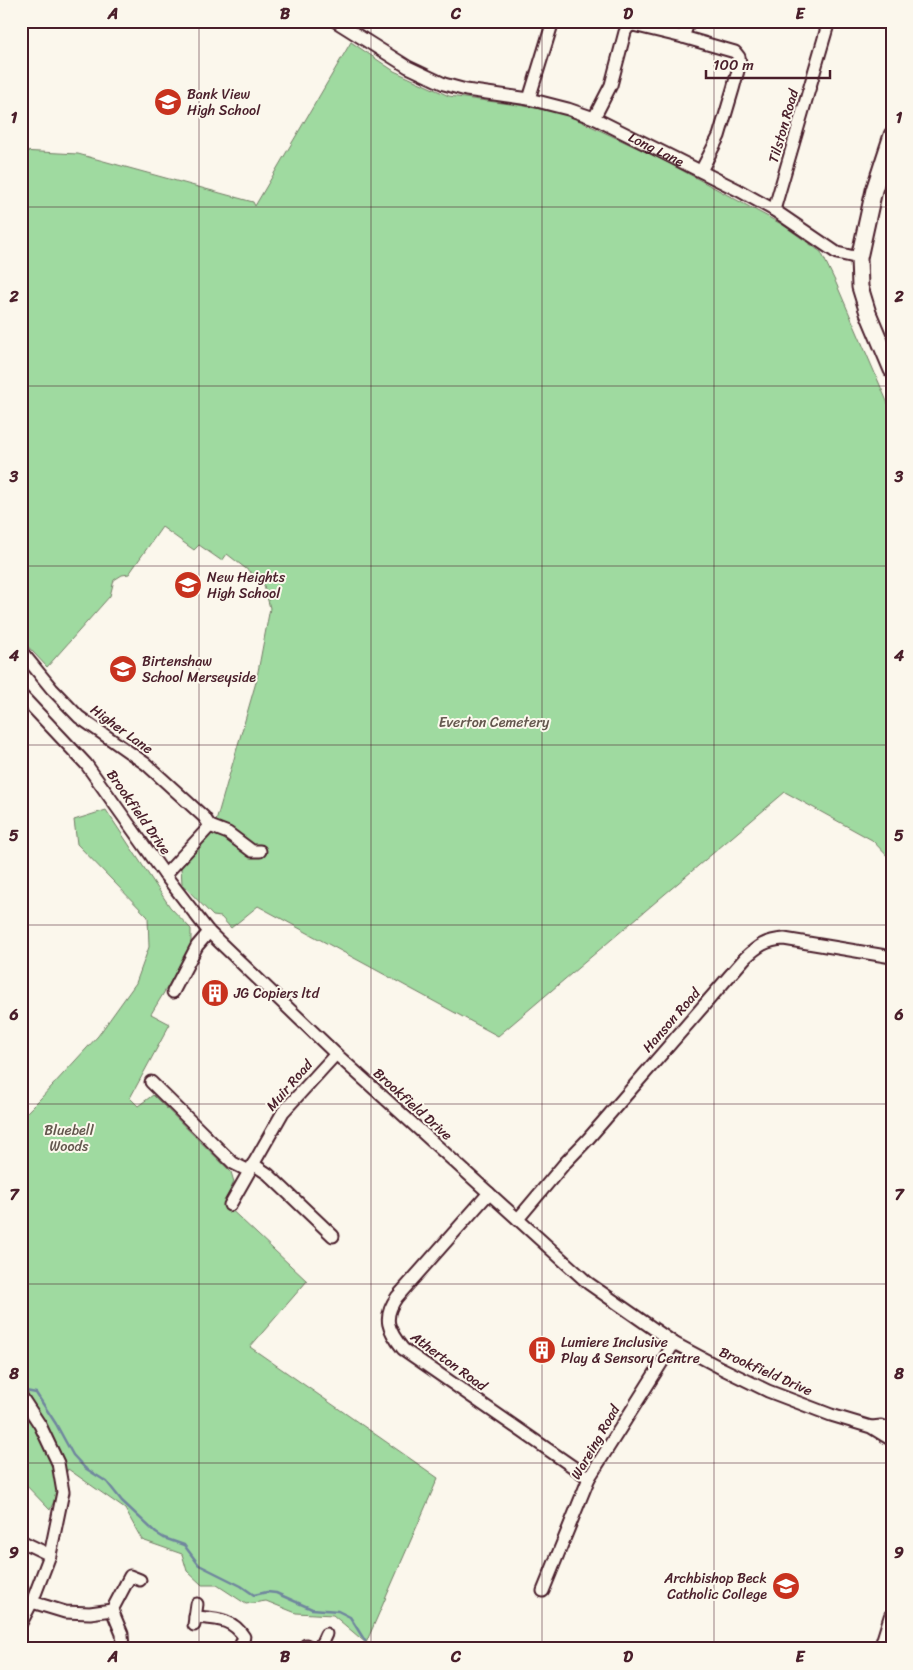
<svg xmlns="http://www.w3.org/2000/svg" width="913" height="1670" font-family="Sriracha,sans-serif">
<rect width="100%" height="100%" fill="#fbf7ec"/>
<filter id="ink" filterUnits="userSpaceOnUse"><feTurbulence type="fractalNoise" baseFrequency=".02" numOctaves="2"/><feDisplacementMap in="SourceGraphic" scale="10" xChannelSelector="R" yChannelSelector="G"/><feConvolveMatrix kernelMatrix="1 2 1 2 8 2 1 2 1" color-interpolation-filters="sRGB"/></filter>
<g filter="url(#ink)">
<path fill="#9fdaa0" stroke="#747c66" d="M 351,42 L 394,71 L 449,96 L 518,105 L 563,113 L 661,159 L 783,225 L 821,252 L 836,283 L 892,413 L 892,861 L 872,840 L 785,792 L 498,1036 L 258,906 L 231,928 L 221,917 L 213,916 L 182,884 L 181,867 L 213,832 L 256,682 L 270,608 L 263,582 L 227,554 L 222,561 L 199,545 L 194,550 L 162,527 L 129,574 L 122,575 L 114,580 L 110,596 L 47,667 L 21,639 L 21,539 L 27,501 L 21,495 L 21,151 L 78,154 L 253,202 L 255,206 Z
M 106,810 L 170,907 L 191,929 L 191,948 L 151,1014 L 170,1024 L 130,1098 L 138,1106 L 153,1095 L 231,1172 L 234,1182 L 224,1203 L 307,1281 L 250,1347 L 438,1478 L 366,1643 L 333,1615 L 296,1613 L 266,1601 L 246,1604 L 217,1585 L 202,1585 L 187,1571 L 182,1554 L 142,1540 L 125,1509 L 68,1469 L 50,1510 L 21,1480 L 21,1118 L 41,1098 L 98,1036 L 136,983 L 149,947 L 148,917 L 77,844 L 74,820 Z"/>
<g fill="none" stroke-linecap="round" stroke-linejoin="round">
<path stroke="#6f869e" stroke-width="2.5" d="M 21,1390 L 36,1393 L 56,1424 L 73,1455 L 85,1468 L 107,1482 L 122,1501 L 156,1533 L 164,1538 L 184,1545 L 199,1565 L 241,1586 L 254,1595 L 267,1592 L 276,1593 L 312,1609 L 338,1611 L 350,1617 L 365,1641"/>
<g stroke="#4a1f2b" stroke-width="15">
<g id="minor">
<path id="s1" d="M 335,21 L 408,67 L 444,84 L 466,90 L 529,99 L 568,109 L 594,118 L 738,190 L 774,210 L 837,253 L 859,258"/>
<path d="M 683,37 L 689,21"/>
<path d="M 529,99 L 553,21"/>
<path d="M 594,118 L 611,85 L 625,32 L 628,27 L 633,25 L 683,37 L 735,52 L 739,57 L 740,63 L 733,89 L 719,136 L 701,171"/>
<path d="M 774,210 L 829,21"/>
<path d="M 21,651 L 52,689 L 79,717 L 146,764 L 204,817 L 210,826 L 165,875"/>
<path d="M 21,695 L 86,764 L 165,875 L 209,932 L 336,1054 L 588,1283 L 674,1343 L 721,1368 L 768,1391 L 831,1415 L 871,1427 L 892,1440"/>
<path d="M 210,826 L 228,833 L 252,851 L 260,851"/>
<path d="M 173,992 L 197,946 L 209,932"/>
<path d="M 151,1082 L 233,1163 L 249,1171"/>
<path d="M 253,1164 L 268,1174 L 333,1236"/>
<path d="M 489,1193 L 397,1297 C 382,1318 388,1330 403,1349 L 589,1478"/>
<path d="M 230,1205 L 283,1112 L 336,1054"/>
<path d="M 518,1219 L 565,1163 L 588,1139 L 745,958 C 758,946 766,940 784,939 L 892,957"/>
<path d="M 21,1396 L 40,1425 L 58,1463 L 63,1492 L 50,1555 L 32,1602 L 21,1623"/>
<path d="M 872,1427 L 881,1426 L 892,1429"/>
<path d="M 21,1541 L 50,1555"/>
<path d="M 543,1591 L 589,1478 L 674,1343"/>
<path d="M 32,1602 L 65,1612 L 90,1613 L 112,1610 L 122,1634 L 123,1649"/>
<path d="M 112,1610 L 130,1576 L 140,1580"/>
<path d="M 195,1617 C 216,1619 232,1618 244,1637 L 239,1649"/>
<path d="M 194,1625 L 197,1604"/>
<path d="M 306,1645 L 315,1649"/>
<path d="M 319,1649 L 326,1634"/>
</g>
</g>
<g stroke="#4a1f2b" stroke-width="19">
<path id="major" d="M 892,135 L 874,190 L 859,258 L 860,287 L 868,313 L 892,370
M 882,1649 L 892,1617"/>
</g>
<use href="#minor" stroke="#fbf7ec" stroke-width="11"/>
<use href="#major" stroke="#fbf7ec" stroke-width="15"/>
</g>
</g>
<path fill="none" stroke="#4a1f2b" stroke-width="1" stroke-opacity="0.55" d="M 199,21 L 199,1649M 371,21 L 371,1649M 542,21 L 542,1649M 714,21 L 714,1649M 21,207 L 892,207M 21,386 L 892,386M 21,566 L 892,566M 21,745 L 892,745M 21,925 L 892,925M 21,1104 L 892,1104M 21,1284 L 892,1284M 21,1463 L 892,1463"/>
<defs>
<g id="school-disc" transform="scale(1.4375)"><circle r="9.5" fill="#c8321e" stroke="#fbf7ec"/><path d="M0-5L7-2L0 1L-7-2ZM-4 1L0 2.5L4 1V4Q0 6-4 4Z" fill="#fff"/></g>
<g id="building-disc" transform="scale(1.4375)"><circle r="9.5" fill="#c8321e" stroke="#fbf7ec"/><path d="M-4-6H4V6H1V3H-1V6H-4ZM-2.5-4.3h1.7v1.8h-1.7ZM.8-4.3h1.7v1.8H.8ZM-2.5-1h1.7V.8h-1.7ZM.8-1h1.7V.8H.8Z" fill="#fff"/></g>
</defs>
<g fill-rule="evenodd">
<use href="#school-disc" x="168" y="102"/>
<use href="#school-disc" x="188" y="585"/>
<use href="#school-disc" x="123" y="669"/>
<use href="#building-disc" x="215" y="993"/>
<use href="#building-disc" x="542" y="1350"/>
<use href="#school-disc" x="786" y="1586"/>
</g>
<g text-anchor="middle" stroke-width="4" stroke-linejoin="round" paint-order="stroke">
<g font-size="14" fill="#4a1f2b" stroke="#fbf7ec" text-anchor="start">
<text x="187" y="99">Bank View<tspan x="187" dy="16">High School</tspan></text>
<text x="207" y="582">New Heights<tspan x="207" dy="16">High School</tspan></text>
<text x="142" y="666">Birtenshaw<tspan x="142" dy="16">School Merseyside</tspan></text>
<text x="234" y="998">JG Copiers ltd</text>
<text x="561" y="1347">Lumiere Inclusive<tspan x="561" dy="16">Play &amp; Sensory Centre</tspan></text>
<text x="767" y="1583" text-anchor="end">Archbishop Beck<tspan x="767" dy="16">Catholic College</tspan></text>
</g>
<g font-size="14" fill="#4a1f2b" stroke="#fbf7ec">
<text transform="translate(783 126) rotate(-74)" y="5">Tilston Road</text>
<text dy="5" stroke="none"><textPath href="#s1" startOffset="350">Long Lane</textPath></text>
<text transform="translate(122 729) rotate(36)" y="5">Higher Lane</text>
<text transform="translate(139 812) rotate(55)" y="5">Brookfield Drive</text>
<text transform="translate(671 1020) rotate(-49)" y="5">Hanson Road</text>
<text transform="translate(289 1085) rotate(-49)" y="5">Muir Road</text>
<text transform="translate(413 1104) rotate(42)" y="5">Brookfield Drive</text>
<text transform="translate(449 1361) rotate(36)" y="5">Atherton Road</text>
<text transform="translate(766 1371) rotate(24)" y="5">Brookfield Drive</text>
<text transform="translate(595 1442) rotate(-60)" y="5">Wareing Road</text>
</g>
<g font-size="14" fill="#64574e" stroke="#fbf7ec">
<text x="494" y="727">Everton Cemetery</text>
<text x="69" y="1135">Bluebell<tspan x="69" dy="16">Woods</tspan></text>
</g>
</g>
<rect width="913" height="1670" fill="none" stroke="#fbf7ec" stroke-width="55"/>
<path d="M706 70v8h124v-8" fill="none" stroke="#4a1f2b" stroke-width="2.5"/>
<text x="713" y="70" font-size="15" fill="#4a1f2b" stroke="#fbf7ec" stroke-width="4" paint-order="stroke">100 m</text>
<rect x="28" y="28" width="858" height="1614" fill="none" stroke="#4a1f2b" stroke-width="2"/>
<g font-size="16" text-anchor="middle" font-weight="bold" fill="#4a1f2b">
<text x="113" y="19">A</text>
<text x="285" y="19">B</text>
<text x="456" y="19">C</text>
<text x="628" y="19">D</text>
<text x="800" y="19">E</text>
<text x="14" y="123">1</text>
<text x="899" y="123">1</text>
<text x="14" y="302">2</text>
<text x="899" y="302">2</text>
<text x="14" y="482">3</text>
<text x="899" y="482">3</text>
<text x="14" y="661">4</text>
<text x="899" y="661">4</text>
<text x="14" y="841">5</text>
<text x="899" y="841">5</text>
<text x="14" y="1020">6</text>
<text x="899" y="1020">6</text>
<text x="14" y="1200">7</text>
<text x="899" y="1200">7</text>
<text x="14" y="1379">8</text>
<text x="899" y="1379">8</text>
<text x="14" y="1558">9</text>
<text x="899" y="1558">9</text>
<text x="113" y="1662">A</text>
<text x="285" y="1662">B</text>
<text x="456" y="1662">C</text>
<text x="628" y="1662">D</text>
<text x="800" y="1662">E</text>
</g>
</svg>
